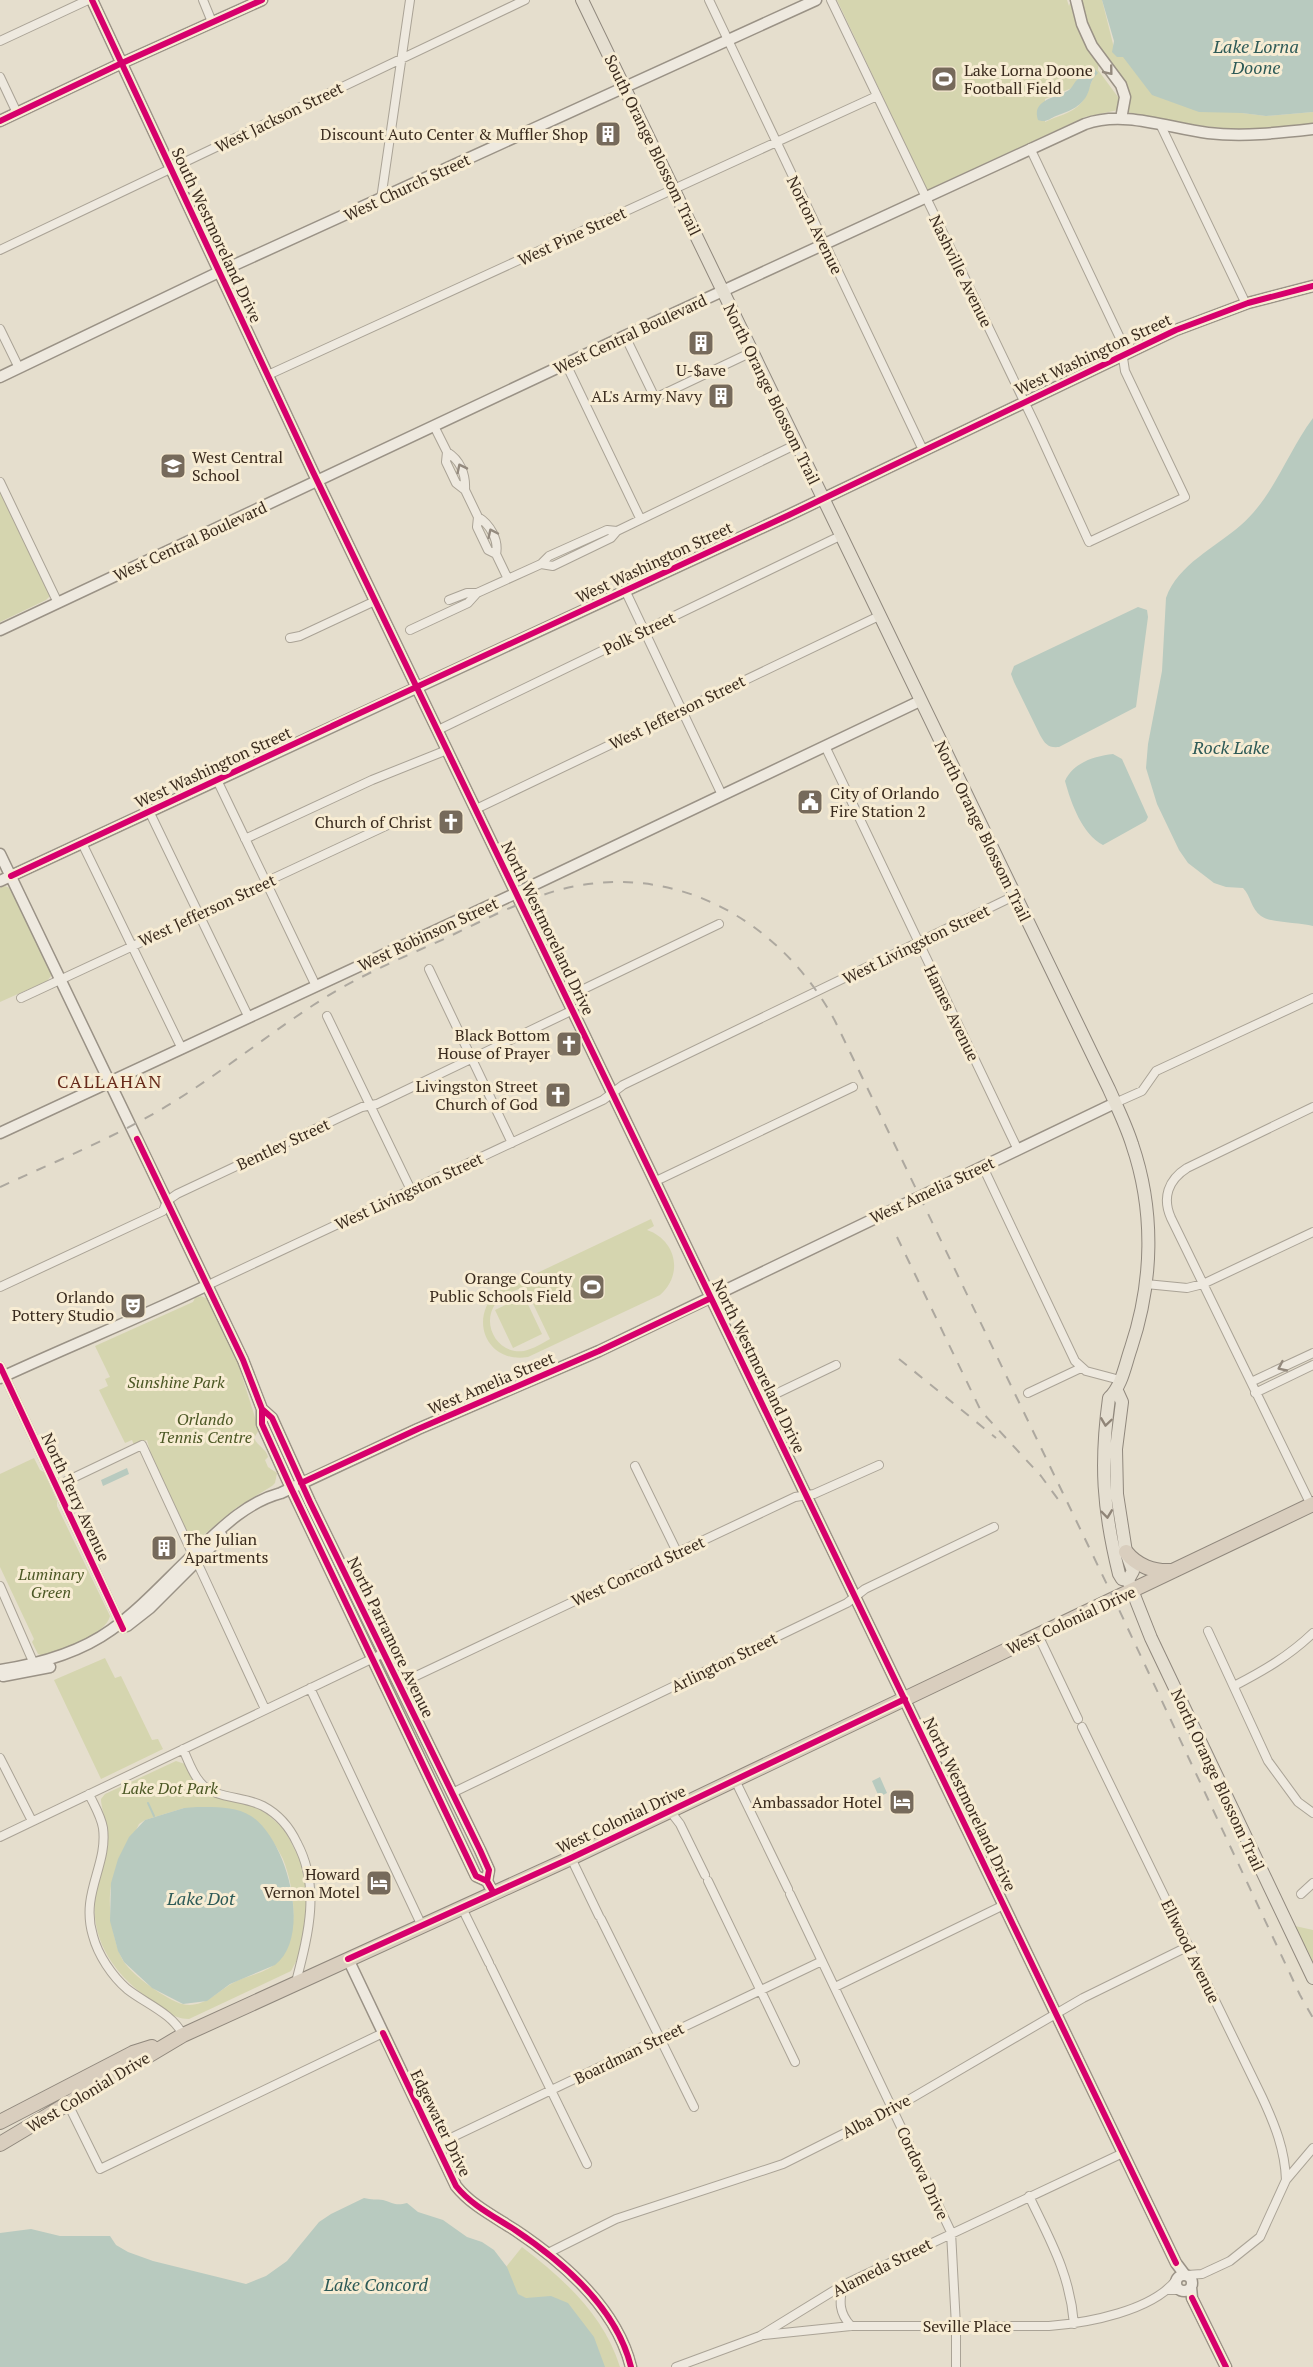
<svg xmlns="http://www.w3.org/2000/svg" width="1313" height="2367" font-family="'PT Serif',serif">
<rect width="100%" height="100%" fill="#e5decd"/>
<path fill="#d5d5af" fill-rule="evenodd" d="M 837,0 L 1067,0 L 1069,6 L 1071,0 L 1099,60 L 1098,70 L 1118,97 L 1120,91 L 1122,93 L 1118,110 L 1085,117 L 927,190 ZM 1094,68 L 1097,73 C 1089,82 1089,94 1081,103 C 1072,114 1056,116 1045,122 L 1045,99 L 1072,88 L 1078,79 Z
M 1079,0 L 1102,0 L 1114,48 L 1120,55 L 1242,113 L 1266,116 L 1313,112 L 1313,123 C 1250,137 1188,125 1127,112 L 1128,104 L 1097,46 Z
M 0,491 L 50,596 L 46,600 L 0,622 Z
M 5,886 L 12,889 L 52,972 L 51,976 L 47,981 L 0,1002 L 0,888 Z
M 651,1219 L 654,1226 L 647,1230 C 676,1240 684,1274 660,1295 L 528,1357 C 487,1364 468,1319 497,1292 ZM 525,1287 L 550,1339 C 543,1343 533,1349 524,1351 C 498,1355 480,1324 496,1303 C 503,1294 516,1290 525,1287 Z
M 201,1296 L 208,1299 L 236,1357 L 259,1430 L 254,1438 C 258,1447 266,1448 268,1457 L 265,1460 L 268,1467 L 277,1473 L 275,1483 L 272,1486 L 236,1508 L 201,1537 L 194,1540 L 188,1534 L 151,1455 L 147,1440 L 134,1445 L 132,1440 L 125,1443 L 99,1390 L 108,1386 L 105,1379 L 110,1377 L 95,1346 L 193,1302 L 195,1298 Z
M 524,1296 L 542,1334 L 513,1348 L 495,1310 Z
M 34,1458 L 40,1470 L 44,1472 L 57,1501 L 57,1506 L 110,1616 C 106,1635 60,1651 43,1656 L 38,1654 L 32,1642 L 34,1639 L 0,1567 L 0,1474 Z
M 105,1658 L 115,1678 L 121,1676 L 152,1740 L 158,1739 L 163,1749 L 101,1779 L 54,1680 Z
M 176,1761 L 185,1764 L 200,1789 L 257,1808 L 267,1814 L 284,1829 L 304,1867 L 309,1900 L 300,1954 L 291,1971 L 189,2019 C 172,2019 158,2006 145,1996 C 108,1968 87,1932 97,1885 C 99,1873 105,1861 106,1849 C 106,1840 107,1830 105,1821 C 104,1813 101,1806 101,1799 L 105,1794 ZM 184,1808 L 261,1825 C 269,1835 277,1847 283,1859 C 295,1889 301,1938 276,1963 C 265,1974 244,1976 231,1984 C 216,1993 202,2009 182,2004 C 167,2000 132,1975 124,1962 C 113,1944 106,1902 112,1882 C 118,1862 130,1843 139,1824 L 145,1820 Z
M 1295,1926 L 1313,1930 L 1313,1962 Z
M 522,2247 C 564,2279 604,2315 620,2367 L 540,2367 L 498,2277 Z"/>
<path fill="#b8cabf" d="M 1102,0 L 1313,0 L 1313,112 L 1266,116 L 1242,113 L 1199,112 L 1152,95 L 1123,57 L 1117,57 L 1112,52 L 1114,41 Z
M 1094,68 L 1098,73 C 1092,79 1091,82 1089,90 C 1084,106 1070,111 1056,116 C 1049,119 1046,123 1038,120 C 1031,99 1057,98 1069,90 C 1073,87 1074,82 1078,79 C 1083,75 1089,73 1094,68 Z
M 1313,418 L 1313,926 C 1299,922 1270,923 1261,916 C 1251,909 1251,896 1243,888 L 1226,887 L 1214,883 L 1188,863 L 1179,850 L 1157,804 L 1146,768 L 1148,744 L 1162,671 L 1166,598 C 1178,564 1215,548 1241,525 C 1274,496 1287,453 1313,418 Z
M 1138,607 L 1147,610 L 1148,617 L 1136,707 L 1059,747 C 1048,748 1045,744 1040,735 L 1014,682 L 1011,674 L 1014,666 Z
M 1113,754 L 1122,759 L 1148,817 L 1146,821 L 1103,845 C 1082,834 1071,803 1065,781 C 1073,763 1094,756 1113,754 Z
M 127,1468 L 129,1474 L 103,1486 L 101,1480 Z
M 880,1777 L 887,1793 L 879,1797 L 872,1781 Z
M 197,1807 C 215,1807 235,1806 251,1816 C 287,1839 313,1936 275,1965 L 230,1984 L 207,2001 L 183,2004 L 152,1988 L 124,1962 L 118,1951 L 110,1921 L 111,1883 L 118,1859 L 129,1837 L 145,1820 L 184,1808 Z
M 364,2198 C 371,2200 377,2199 383,2200 C 393,2203 396,2206 407,2203 L 418,2212 L 443,2220 L 467,2237 L 482,2242 L 494,2250 L 507,2267 L 518,2294 L 526,2298 L 551,2296 L 568,2303 L 594,2337 L 605,2367 L 0,2367 L 0,2233 L 31,2229 L 60,2236 L 110,2236 L 116,2245 L 128,2252 L 153,2261 L 246,2284 L 266,2276 L 287,2261 L 319,2222 L 331,2214 Z"/>
<g fill="none" stroke-linecap="round" stroke-linejoin="round">
<path stroke="#b8cabf" stroke-width="2" d="M 148,1803 L 154,1816"/>
<g stroke="#aaa396" stroke-width="10">
<path id="street" d="M 203,0 L 212,22
M 709,0 L 923,450
M 831,0 L 1036,426 L 1089,542 L 1185,497 L 1125,371 L 1120,338 L 1030,148
M 0,41 L 88,0
M 0,77 L 17,113
M 1161,126 L 1246,304
M 381,199 L 410,0
M 0,250 L 525,0
M 0,329 L 19,368
M 625,336 L 655,398 L 752,352
M 566,364 L 640,518
M 268,375 L 877,96
M 434,426 L 447,452 L 446,462 L 456,483 L 465,490 L 478,517 L 477,527 L 488,550 L 496,554 L 508,579
M 447,452 C 460,460 466,474 465,490
M 0,482 L 58,603
M 478,517 C 490,524 499,540 496,554
M 607,530 L 617,531 L 611,538 L 553,566 L 541,564 L 549,556 Z
M 617,531 L 797,444
M 625,590 L 722,795
M 449,600 L 467,593 L 477,593
M 410,630 L 468,603 L 477,593 L 541,564
M 290,638 L 300,636 L 375,601
M 438,730 L 840,536
M 825,746 L 1018,1150
M 217,780 L 316,986
M 476,809 L 879,616
M 149,811 L 249,1018
M 245,839 L 372,780 L 447,750
M 82,843 L 182,1049
M 429,969 L 512,1143
M 567,997 L 719,924
M 21,998 L 260,887 L 274,878 L 392,823
M 327,1016 L 411,1190
M 1115,1103 L 1142,1091 L 1156,1071 L 1313,998
M 983,1167 L 1075,1361 L 1086,1371 L 1120,1380
M 656,1181 L 853,1087
M 1146,1284 L 1187,1288 L 1203,1284 L 1313,1232
M 208,1285 L 603,1100 L 623,1085 L 1014,896
M 0,1287 L 163,1211 L 167,1201 L 177,1194 L 362,1107 L 377,1104 L 573,1010
M 0,1366 L 123,1629
M 1251,1382 L 1313,1353
M 1028,1393 L 1081,1368
M 1255,1393 L 1313,1365
M 761,1401 L 836,1365
M 635,1466 L 677,1552
M 56,1486 L 142,1445 L 193,1555
M 1312,1507 L 1171,1218 C 1162,1198 1168,1180 1187,1168 L 1313,1107
M 197,1562 L 265,1709
M 0,1586 L 34,1664
M 1208,1631 L 1268,1761 L 1298,1802 L 1313,1813
M 1038,1635 L 1078,1719
M 399,1684 L 795,1497 L 814,1494 L 879,1465
M 1234,1686 C 1263,1671 1289,1656 1313,1633
M 310,1688 L 422,1926
M 1082,1727 L 1262,2097 C 1275,2125 1285,2150 1286,2180
M 183,1749 C 188,1760 192,1773 200,1782 C 213,1799 244,1796 263,1806 C 278,1814 290,1828 297,1843 C 321,1888 308,1935 296,1982
M 0,1758 L 32,1821
M 735,1780 L 788,1889
M 452,1793 L 847,1603 L 865,1589 L 994,1527
M 89,1794 C 94,1805 101,1816 103,1828 C 108,1866 80,1893 93,1936 C 98,1955 112,1976 127,1989 C 146,2004 172,2013 183,2035
M 670,1811 L 680,1824 L 705,1875
M 0,1837 L 384,1653
M 571,1858 L 599,1916
M 708,1881 L 795,2062
M 790,1894 L 951,2232 L 956,2326 L 956,2367
M 1301,1894 L 1313,1883
M 462,1908 L 489,1963
M 601,1919 L 694,2107
M 491,1967 L 587,2164
M 835,1987 L 1004,1905
M 68,2104 L 100,2169 L 383,2033
M 436,2145 L 822,1961
M 1029,2196 C 1050,2240 1070,2274 1074,2324
M 548,2253 L 616,2219 L 783,2164 L 893,2109 L 1083,1998 L 1189,1946
M 1187,2275 L 1202,2274 L 1230,2261 L 1260,2237 L 1286,2180 L 1313,2148
M 843,2285 C 839,2302 839,2313 851,2326
M 1168,2290 L 1181,2290
M 764,2335 L 851,2326 L 1049,2326 C 1087,2323 1153,2311 1177,2279
M 676,2367 L 760,2336 L 843,2285 L 1123,2153"/>
</g>
<g stroke="#9a9286" stroke-width="13">
<path id="secondary" d="M 92,0 L 313,472 L 1123,2153 L 1176,2263 L 1185,2275
M 1076,0 L 1082,24 L 1092,46 L 1121,85 L 1125,97 L 1121,119
M 0,121 L 122,63 L 262,0
M 0,377 L 219,272 L 816,0
M 0,630 L 625,336 L 1085,124 C 1124,110 1168,128 1208,133 C 1243,137 1278,133 1313,129
M 0,854 L 243,1360 L 262,1409 L 262,1424 L 291,1488 L 476,1876 L 487,1881
M 0,881 L 789,515 L 1176,330 L 1248,303 L 1313,286
M 0,1133 L 525,889 L 920,701
M 0,1378 C 69,1346 139,1318 208,1285
M 262,1409 L 272,1418 L 310,1502 L 480,1850 L 489,1870 L 487,1881 L 490,1887
M 127,1626 L 150,1608 L 222,1536
M 0,1670 C 39,1664 79,1653 111,1630 C 142,1608 168,1578 196,1552 C 221,1528 247,1502 281,1493 L 418,1429 L 599,1351 L 1115,1103
M 3,1676 L 50,1667
M 348,1959 L 456,2186 C 471,2205 495,2217 515,2230 C 563,2262 617,2309 631,2367
M1176 2283a8 8 0 1 1 16 0a8 8 0 1 1-16 0Z
M 1191,2287 L 1192,2298 L 1226,2367"/>
</g>
<g stroke="#90887d" stroke-width="14">
<path id="primary" d="M 582,0 L 1109,1089 C 1117,1107 1126,1125 1132,1144 C 1155,1211 1153,1282 1131,1348 C 1125,1365 1122,1386 1109,1398 C 1100,1464 1103,1509 1119,1574 L 1122,1579 L 1128,1580
M 1117,1391 L 1122,1402 L 1116,1449 L 1117,1494 L 1126,1552 L 1133,1571 L 1128,1580 L 1151,1638 L 1313,1978"/>
</g>
<g stroke="#90887d" stroke-width="16">
<path id="highway" d="M 1126,1552 C 1137,1566 1154,1572 1171,1571
M 0,2122 L 133,2053 L 152,2047
M 0,2144 L 183,2035 L 571,1858 L 1313,1504"/>
</g>
<use href="#street" stroke="#eee9df" stroke-width="8"/>
<use href="#secondary" stroke="#eee9df" stroke-width="10"/>
<use href="#primary" stroke="#e5dfd1" stroke-width="12"/>
<use href="#highway" stroke="#d9cebe" stroke-width="14"/>
<path stroke="#ada89f" stroke-width="2" stroke-dasharray="10 10" stroke-linecap="butt" d="M 0,1187 C 63,1158 128,1132 186,1094 C 234,1063 278,1027 326,997 C 363,974 404,957 444,939 C 480,922 516,903 555,891 C 671,858 780,919 835,1021 L 1114,1599 L 1300,1995 L 1313,2018
M 897,1237 L 981,1411 L 1041,1476 L 1060,1502
M 899,1359 L 996,1438"/>
<g stroke="#f7ecd3" stroke-width="10">
<path id="cycleway" d="M 92,0 L 313,472 L 1176,2263
M 0,121 L 122,63 L 262,0
M 332,726 L 789,515 L 1176,330 L 1248,303 L 1313,286
M 11,876 L 341,722
M 137,1139 L 243,1360 L 262,1409 L 262,1424 L 291,1488 L 476,1876 L 487,1881
M 0,1366 L 123,1629
M 262,1409 L 272,1418 L 310,1502 L 480,1850 L 489,1870 L 487,1881 L 492,1890
M 301,1483 L 418,1429 L 599,1351 L 711,1298
M 348,1959 L 571,1858 L 905,1699
M 383,2033 L 456,2186 C 471,2205 495,2217 515,2230 C 563,2262 617,2309 631,2367
M 1192,2298 L 1226,2367"/>
</g>
<use href="#cycleway" stroke="#d6006c" stroke-width="6"/>
</g>
<defs><path id="oneway-chevron" d="M-2-3.5L2.5 0L-2 3.5" fill="none" stroke-width="1.6" stroke-linecap="round" stroke-linejoin="round" transform="scale(1.5)"/></defs>
<g stroke="#948a7e">
<use href="#oneway-chevron" transform="translate(1109 71) rotate(51)"/>
<use href="#oneway-chevron" transform="translate(461 468) rotate(-116)"/>
<use href="#oneway-chevron" transform="translate(492 533) rotate(-115)"/>
<use href="#oneway-chevron" transform="translate(1282 1367) rotate(155)"/>
</g>
<g stroke="#908578">
<use href="#oneway-chevron" transform="translate(1106 1422) rotate(98)"/>
<use href="#oneway-chevron" transform="translate(1107 1514) rotate(83)"/>
</g>
<defs>
<g id="stadium-square" transform="scale(1.35)"><rect x="-9" y="-9" width="18" height="18" rx="4" fill="#766a5b" stroke="#f7ecd3"/><path d="M0-5a6.5 5 0 1 0 0 10a6.5 5 0 1 0 0-10ZM-3.5-1.8h7v3.6h-7Z" fill="#fff"/></g>
<g id="building-square" transform="scale(1.35)"><rect x="-9" y="-9" width="18" height="18" rx="4" fill="#766a5b" stroke="#f7ecd3"/><path d="M-4-6H4V6H1V3H-1V6H-4ZM-2.5-4.3h1.7v1.8h-1.7ZM.8-4.3h1.7v1.8H.8ZM-2.5-1h1.7V.8h-1.7ZM.8-1h1.7V.8H.8Z" fill="#fff"/></g>
<g id="school-square" transform="scale(1.35)"><rect x="-9" y="-9" width="18" height="18" rx="4" fill="#766a5b" stroke="#f7ecd3"/><path d="M0-5L7-2L0 1L-7-2ZM-4 1L0 2.5L4 1V4Q0 6-4 4Z" fill="#fff"/></g>
<g id="civic-square" transform="scale(1.35)"><rect x="-9" y="-9" width="18" height="18" rx="4" fill="#766a5b" stroke="#f7ecd3"/><path d="M-.6-6.5H3V-4.5H.6V-3L4-1V1h2V6H-6V1h2V-1L-.6-3ZM-1.2 2.5V6h2.4V2.5Z" fill="#fff"/></g>
<g id="church-square" transform="scale(1.35)"><rect x="-9" y="-9" width="18" height="18" rx="4" fill="#766a5b" stroke="#f7ecd3"/><path d="M-1.2-6h2.4v3.5h3.3v2.4h-3.3V6h-2.4V-.1h-3.3v-2.4h3.3Z" fill="#fff"/></g>
<g id="theatre-square" transform="scale(1.35)"><rect x="-9" y="-9" width="18" height="18" rx="4" fill="#766a5b" stroke="#f7ecd3"/><path d="M-5-5.5Q0-4 5-5.5V0Q5 5 0 6Q-5 5-5 0ZM-3.3-2.5H-1v1.5H-3.3ZM1-2.5H3.3v1.5H1ZM-2.8 1Q0 5.5 2.8 1Z" fill="#fff"/></g>
<g id="hotel-square" transform="scale(1.35)"><rect x="-9" y="-9" width="18" height="18" rx="4" fill="#766a5b" stroke="#f7ecd3"/><path d="M-6-4.5h1.5V1H6V5H4.5V3h-9V5H-6ZM-4 0a1.8 1.8 0 1 1 3.6 0ZM.5 0V-2.5h3Q6-2.5 6 0Z" fill="#fff"/></g>
</defs>
<g fill-rule="evenodd">
<use href="#stadium-square" x="944" y="79"/>
<use href="#building-square" x="608" y="134"/>
<use href="#building-square" x="701" y="343"/>
<use href="#building-square" x="721" y="396"/>
<use href="#school-square" x="173" y="466"/>
<use href="#civic-square" x="810" y="802"/>
<use href="#church-square" x="451" y="822"/>
<use href="#church-square" x="569" y="1044"/>
<use href="#church-square" x="558" y="1095"/>
<use href="#stadium-square" x="592" y="1287"/>
<use href="#theatre-square" x="133" y="1306"/>
<use href="#building-square" x="164" y="1548"/>
<use href="#hotel-square" x="902" y="1802"/>
<use href="#hotel-square" x="379" y="1883"/>
</g>
<g text-anchor="middle" stroke-width="6" stroke-linejoin="round" paint-order="stroke">
<g font-size="16" fill="#3a2b1e" stroke="#f7ecd3" text-anchor="end">
<text x="964" y="76" text-anchor="start">Lake Lorna Doone<tspan x="964" dy="18">Football Field</tspan></text>
<text x="588" y="140">Discount Auto Center &amp; Muffler Shop</text>
<text x="701" y="376" text-anchor="middle">U-$ave</text>
<text x="702" y="402">AL's Army Navy</text>
<text x="192" y="463" text-anchor="start">West Central<tspan x="192" dy="18">School</tspan></text>
<text x="830" y="799" text-anchor="start">City of Orlando<tspan x="830" dy="18">Fire Station 2</tspan></text>
<text x="432" y="828">Church of Christ</text>
<text x="550" y="1041">Black Bottom<tspan x="550" dy="18">House of Prayer</tspan></text>
<text x="538" y="1092">Livingston Street<tspan x="538" dy="18">Church of God</tspan></text>
<text x="572" y="1284">Orange County<tspan x="572" dy="18">Public Schools Field</tspan></text>
<text x="114" y="1303">Orlando<tspan x="114" dy="18">Pottery Studio</tspan></text>
<text x="184" y="1545" text-anchor="start">The Julian<tspan x="184" dy="18">Apartments</tspan></text>
<text x="882" y="1808">Ambassador Hotel</text>
<text x="360" y="1880">Howard<tspan x="360" dy="18">Vernon Motel</tspan></text>
</g>
<g font-size="16" fill="#3a2b1e" stroke="#f7ecd3">
<text transform="translate(279 117) rotate(-26)" y="6">West Jackson Street</text>
<text transform="translate(653 145) rotate(64)" y="6">South Orange Blossom Trail</text>
<text transform="translate(407 187) rotate(-25)" y="6">West Church Street</text>
<text transform="translate(815 225) rotate(64)" y="6">Norton Avenue</text>
<text transform="translate(217 235) rotate(65)" y="6">South Westmoreland Drive</text>
<text transform="translate(572 236) rotate(-25)" y="6">West Pine Street</text>
<text transform="translate(961 271) rotate(64)" y="6">Nashville Avenue</text>
<text transform="translate(630 334) rotate(-25)" y="6">West Central Boulevard</text>
<text transform="translate(1093 354) rotate(-25)" y="6">West Washington Street</text>
<text transform="translate(772 394) rotate(64)" y="6">North Orange Blossom Trail</text>
<text transform="translate(190 541) rotate(-25)" y="6">West Central Boulevard</text>
<text transform="translate(654 562) rotate(-25)" y="6">West Washington Street</text>
<text transform="translate(639 633) rotate(-26)" y="6">Polk Street</text>
<text transform="translate(677 712) rotate(-26)" y="6">West Jefferson Street</text>
<text transform="translate(213 767) rotate(-25)" y="6">West Washington Street</text>
<text transform="translate(983 831) rotate(64)" y="6">North Orange Blossom Trail</text>
<text transform="translate(207 910) rotate(-25)" y="6">West Jefferson Street</text>
<text transform="translate(548 928) rotate(64)" y="6">North Westmoreland Drive</text>
<text transform="translate(428 934) rotate(-25)" y="6">West Robinson Street</text>
<text transform="translate(916 944) rotate(-26)" y="6">West Livingston Street</text>
<text transform="translate(952 1013) rotate(64)" y="6">Hames Avenue</text>
<text transform="translate(283 1144) rotate(-25)" y="6">Bentley Street</text>
<text transform="translate(932 1190) rotate(-25)" y="6">West Amelia Street</text>
<text transform="translate(409 1191) rotate(-25)" y="6">West Livingston Street</text>
<text transform="translate(759 1366) rotate(64)" y="6">North Westmoreland Drive</text>
<text transform="translate(491 1383) rotate(-23)" y="6">West Amelia Street</text>
<text transform="translate(76 1497) rotate(65)" y="6">North Terry Avenue</text>
<text transform="translate(638 1571) rotate(-25)" y="6">West Concord Street</text>
<text transform="translate(1071 1620) rotate(-25)" y="6">West Colonial Drive</text>
<text transform="translate(391 1637) rotate(64)" y="6">North Parramore Avenue</text>
<text transform="translate(724 1662) rotate(-26)" y="6">Arlington Street</text>
<text transform="translate(1218 1780) rotate(65)" y="6">North Orange Blossom Trail</text>
<text transform="translate(970 1804) rotate(64)" y="6">North Westmoreland Drive</text>
<text transform="translate(621 1819) rotate(-25)" y="6">West Colonial Drive</text>
<text transform="translate(1191 1951) rotate(64)" y="6">Ellwood Avenue</text>
<text transform="translate(629 2053) rotate(-26)" y="6">Boardman Street</text>
<text transform="translate(88 2092) rotate(-31)" y="6">West Colonial Drive</text>
<text transform="translate(876 2116) rotate(-28)" y="6">Alba Drive</text>
<text transform="translate(441 2123) rotate(64)" y="6">Edgewater Drive</text>
<text transform="translate(923 2173) rotate(65)" y="6">Cordova Drive</text>
<text transform="translate(882 2267) rotate(-27)" y="6">Alameda Street</text>
<text x="967" y="2332">Seville Place</text>
</g>
<g font-size="16" font-style="italic" fill="#4b5724" stroke="#f7ecd3">
<text x="176" y="1388">Sunshine Park</text>
<text x="205" y="1425">Orlando<tspan x="205" dy="18">Tennis Centre</tspan></text>
<text x="51" y="1580">Luminary<tspan x="51" dy="18">Green</tspan></text>
<text x="170" y="1794">Lake Dot Park</text>
</g>
<g font-size="18" font-style="italic" fill="#2d5a57" stroke="#f7ecd3">
<text x="1256" y="53">Lake Lorna<tspan x="1256" dy="21">Doone</tspan></text>
<text x="1231" y="754">Rock Lake</text>
<text x="201" y="1905">Lake Dot</text>
<text x="376" y="2291">Lake Concord</text>
</g>
<g font-size="18" letter-spacing="1.5" fill="#682b1c" stroke="#f7ecd3">
<text x="110" y="1088">CALLAHAN</text>
</g>
</g>
</svg>
